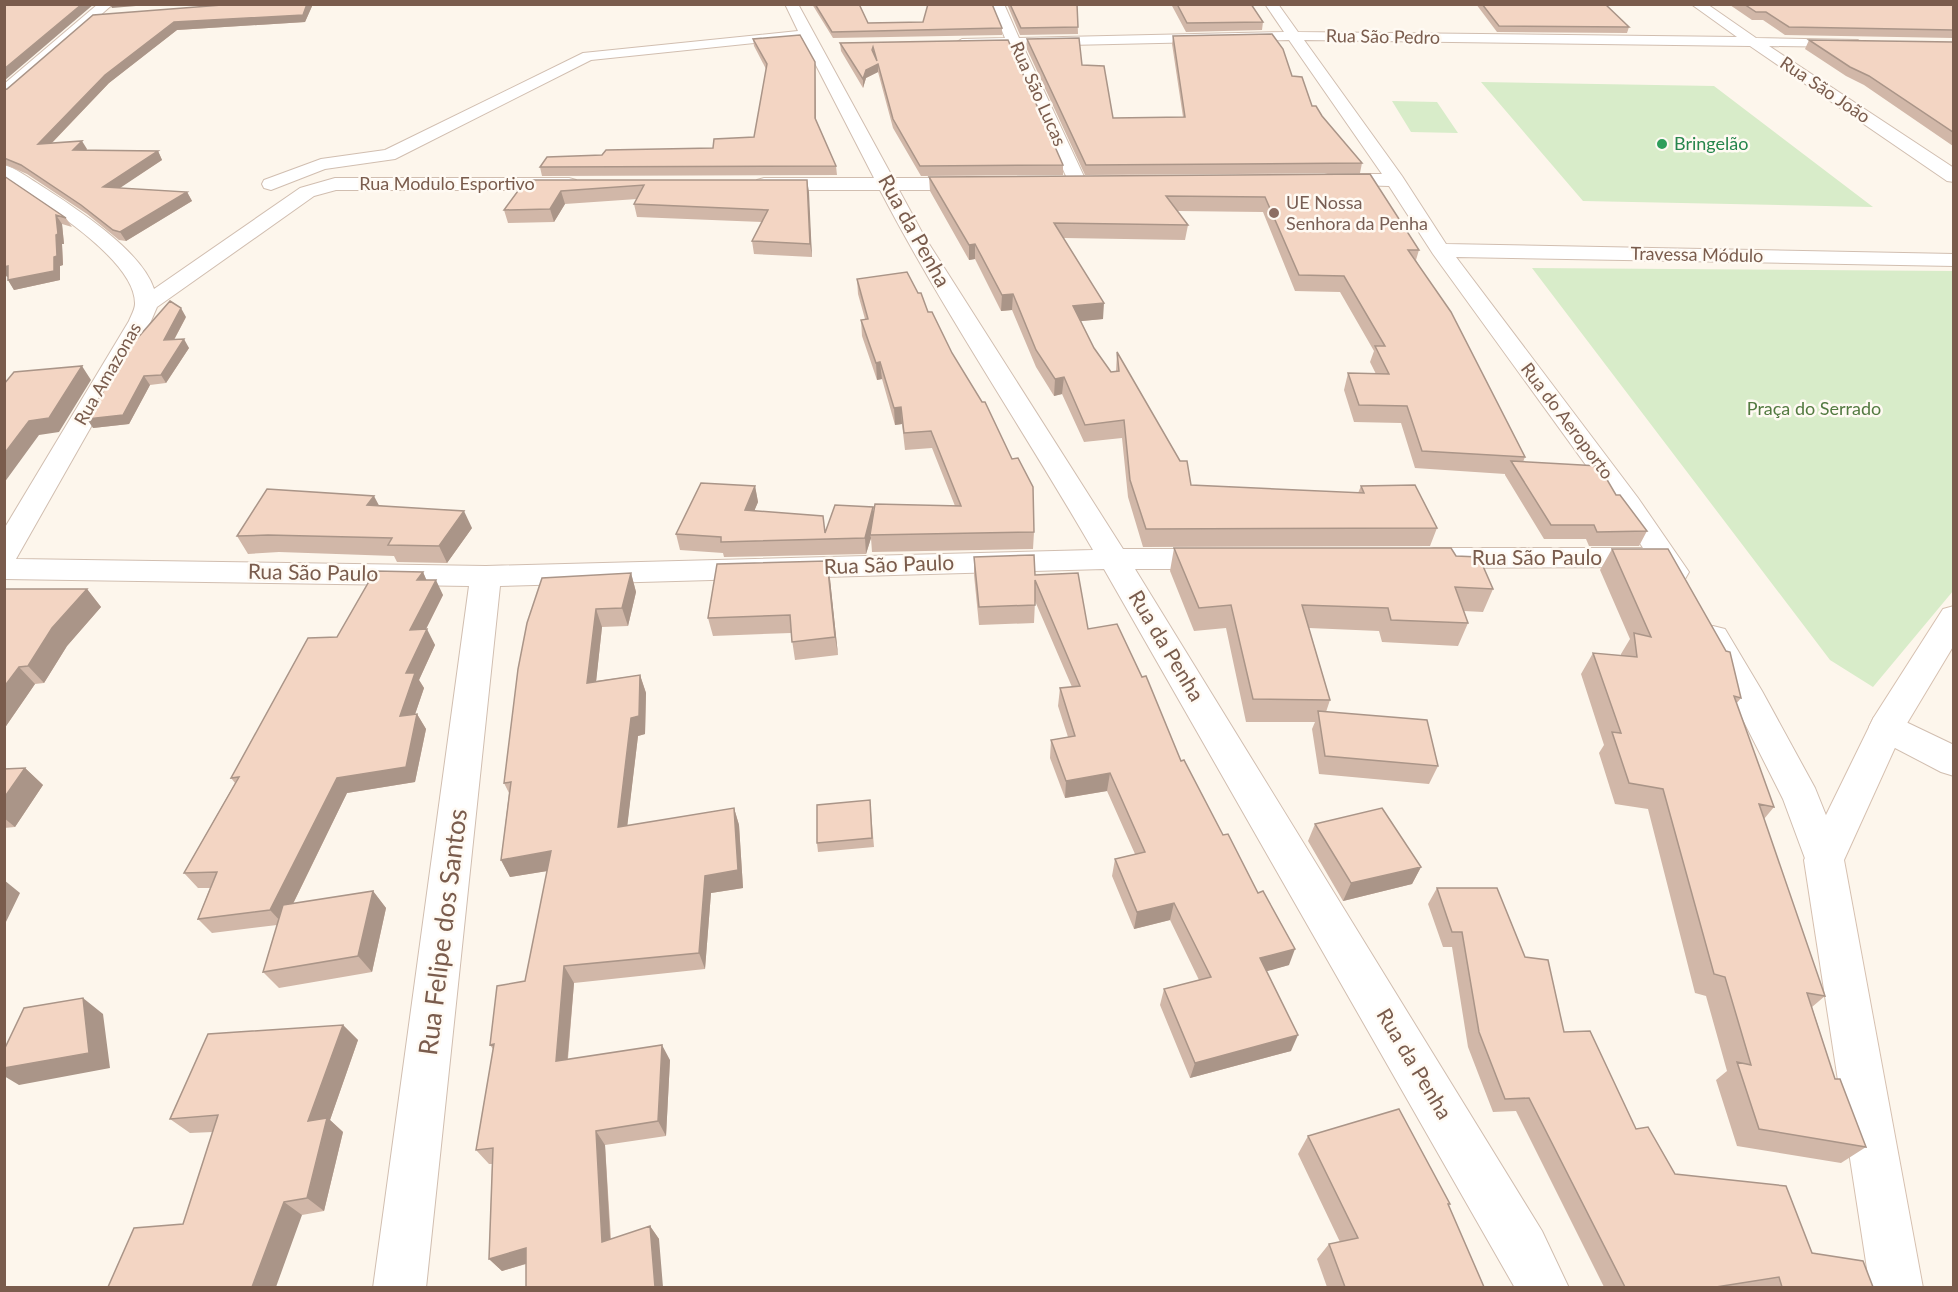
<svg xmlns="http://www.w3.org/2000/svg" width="1958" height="1292" font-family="Lato,sans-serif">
<rect width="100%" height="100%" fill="#fdf6ec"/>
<path fill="#d8ecc9" d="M 1481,82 L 1714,86 L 1873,207 L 1583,201 Z
M 1392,101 L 1437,102 L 1458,133 L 1411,132 Z
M 1532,268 L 1953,271 L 1953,591 L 1873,687 L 1830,660 Z"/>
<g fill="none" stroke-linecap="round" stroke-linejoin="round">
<g stroke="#d1beb0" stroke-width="2">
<path id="street" d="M 98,4 L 113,4 L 10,95 L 4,97 L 4,84 Z
M 785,4 L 798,4 L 893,178 L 974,178 L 981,180 L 983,184 L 981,188 L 974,190 L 899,190 L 924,236 L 1123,549 L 1217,549 L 1228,552 L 1232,559 L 1228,566 L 1217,569 L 1135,569 L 1542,1231 L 1569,1288 L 1515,1288 L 1104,569 L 500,586 L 426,1288 L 373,1288 L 469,586 L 4,579 L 4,529 L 129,321 C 131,316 135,309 135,304 C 136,259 39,201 4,178 L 4,165 C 16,168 27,177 37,183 C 71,205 141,249 154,289 L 300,188 L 335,178 L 569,178 L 576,180 L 578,184 L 576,188 L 569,190 L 336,190 L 314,196 L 157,307 L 151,321 L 16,559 L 486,566 L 1093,550 C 1023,429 944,313 880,190 L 764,190 L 757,188 L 755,184 L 757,180 L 764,178 L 874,178 L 802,38 L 591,60 L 395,159 L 325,169 L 271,190 L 264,188 L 262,184 L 264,180 L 321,159 L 385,150 L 583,53 L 798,31 Z
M 991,4 L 1004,4 L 1019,38 L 1284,32 L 1265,4 L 1278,4 L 1298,32 L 1737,37 L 1691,4 L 1707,4 L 1756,38 L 1858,40 L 1860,43 L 1853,47 L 1769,46 L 1954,168 L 1954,182 L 1947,181 L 1750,46 L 1304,40 L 1402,176 L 1446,244 L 1954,254 L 1954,266 L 1456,257 L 1638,498 L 1689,572 L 1685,579 L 1674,582 L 1663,579 L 1655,567 L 1434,568 L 1423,565 L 1419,558 L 1423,551 L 1434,548 L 1643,548 L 1617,508 L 1433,254 L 1389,186 L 1321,184 L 1319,180 L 1321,176 L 1328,174 L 1382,174 L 1289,40 L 1023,46 L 1087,183 L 1085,187 L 1071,187 L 1069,183 L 1009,46 L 962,47 L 955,43 L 962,39 L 1005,38 Z
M 1713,626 L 1725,629 L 1762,691 L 1815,788 L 1844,860 L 1838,872 L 1824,877 L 1810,872 L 1783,799 L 1734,702 L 1697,637 L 1701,629 Z
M 1887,713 L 1954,745 L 1954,776 L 1941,772 L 1874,737 L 1869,727 L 1874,717 Z"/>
</g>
<g stroke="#d6c0b0" stroke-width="2">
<path id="secondary" d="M 1954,606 L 1954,645 L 1903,730 L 1844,860 L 1923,1288 L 1870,1288 L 1804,860 L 1874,717 L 1943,609 Z"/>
</g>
<use href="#street" fill="#fff" fill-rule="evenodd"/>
<use href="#secondary" fill="#fff" fill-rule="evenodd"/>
</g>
<path fill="#d1b7a8" d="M 235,4 L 313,4 L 305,22 L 177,30 L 109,83 L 52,143 L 87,149 L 87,150 L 158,151 L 162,160 L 119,188 L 187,192 L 192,201 L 126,241 L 119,240 L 87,214 L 27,174 L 4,164 L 4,90 Z
M 812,4 L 859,4 L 868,23 L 1002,28 L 1002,35 L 833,38 Z
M 1007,4 L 1077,4 L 1078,34 L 1020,35 Z
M 1171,4 L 1251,4 L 1263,22 L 1262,30 L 1186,32 Z
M 1476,4 L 1605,4 L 1629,27 L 1627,33 L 1497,32 Z
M 1724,4 L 1953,4 L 1953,38 L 1785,35 L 1763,20 L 1752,20 L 1730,5 Z
M 1173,36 L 1292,76 L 1312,106 L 1322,116 L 1362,163 L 1360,173 L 1085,175 L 1026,47 L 1027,39 L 1082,65 L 1113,118 L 1183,117 L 1172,44 Z
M 753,39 L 815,62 L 816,120 L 836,166 L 837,175 L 542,176 L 540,167 L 602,155 L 713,148 L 754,137 L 766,69 L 754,46 Z
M 1008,40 L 1063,165 L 1063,175 L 921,176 L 893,128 L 878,72 L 866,78 L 863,88 L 841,51 L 840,43 Z
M 1809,40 L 1953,42 L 1953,146 L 1864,85 L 1846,76 L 1805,49 Z
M 1370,174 L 1419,250 L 1416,260 L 1525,457 L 1523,462 L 1616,495 L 1647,531 L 1639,546 L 1589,546 L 1586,539 L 1544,539 L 1505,475 L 1505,474 L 1415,468 L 1401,423 L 1354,422 L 1344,390 L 1348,373 L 1376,374 L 1370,362 L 1374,351 L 1340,292 L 1295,291 L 1263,212 L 1177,211 L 1188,225 L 1185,240 L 1064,238 L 1103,319 L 1081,321 L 1094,348 L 1111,372 L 1116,371 L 1117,352 L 1191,485 L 1358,493 L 1361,486 L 1437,528 L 1430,546 L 1143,547 L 1128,497 L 1122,438 L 1084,442 L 1062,394 L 1054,396 L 1036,367 L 1012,310 L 1001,311 L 975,259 L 969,260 L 930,191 L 929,177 Z
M 4,176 L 66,218 L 72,227 L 62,224 L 64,244 L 62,244 L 63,265 L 60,266 L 60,280 L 14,290 L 8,280 L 8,277 L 4,273 Z
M 526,180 L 807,180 L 812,257 L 754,254 L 752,241 L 762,222 L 637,217 L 634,204 L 637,199 L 565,204 L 554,222 L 508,223 L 504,210 Z
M 857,279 L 928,312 L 1034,532 L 1033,549 L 872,552 L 871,538 L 866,554 L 724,557 L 723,553 L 680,550 L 676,534 L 755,486 L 758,502 L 754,511 L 825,532 L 874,512 L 955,506 L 932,448 L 905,450 L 902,424 L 895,425 L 882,379 L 877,380 L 862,336 L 861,320 L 865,319 L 858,294 Z
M 186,317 L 174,340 L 189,348 L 166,383 L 150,385 L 129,424 L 93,428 Z
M 379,505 L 472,528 L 447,563 L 397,562 L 394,556 L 279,552 L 248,554 L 237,536 Z
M 1174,548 L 1456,556 L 1493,589 L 1483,612 L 1464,611 L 1468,623 L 1458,646 L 1382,642 L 1379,631 L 1309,628 L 1330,700 L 1326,712 L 1438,766 L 1429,784 L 1319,774 L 1312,729 L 1315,722 L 1246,722 L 1226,628 L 1194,631 L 1170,571 Z
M 1612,549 L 1741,698 L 1736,704 L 1774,807 L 1764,819 L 1825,996 L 1812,1007 L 1835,1079 L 1866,1147 L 1841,1163 L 1737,1146 L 1716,1080 L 1727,1071 L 1706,996 L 1695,993 L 1648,809 L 1615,804 L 1599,753 L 1604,745 L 1581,674 L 1593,653 L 1621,656 L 1621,654 L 1630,639 L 1600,570 Z
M 974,557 L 1035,575 L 1088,629 L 1181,761 L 1289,965 L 1266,971 L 1291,1051 L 1190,1078 L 1160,1005 L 1164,989 L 1199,980 L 1170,920 L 1134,929 L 1112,876 L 1115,859 L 1135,854 L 1107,791 L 1065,798 L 1050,758 L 1051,740 L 1068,737 L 1058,706 L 1060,688 L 1072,687 L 1035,601 L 1034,623 L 979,625 L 974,575 Z
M 423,572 L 426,580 L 443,595 L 426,629 L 435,645 L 419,680 L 424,688 L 415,714 L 417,714 L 426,729 L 415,782 L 347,793 L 293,904 L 373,891 L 386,908 L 372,972 L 279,988 L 263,972 L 277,925 L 212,933 L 198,919 L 210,888 L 198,888 L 184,873 L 235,783 L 231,778 L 337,637 Z
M 631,573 L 636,592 L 628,626 L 602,627 L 596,681 L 640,675 L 646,693 L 645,734 L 638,736 L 627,826 L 734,808 L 739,825 L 743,888 L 711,893 L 705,969 L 574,983 L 568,1059 L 670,1060 L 666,1136 L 605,1145 L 611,1239 L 650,1226 L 659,1239 L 526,1264 L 502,1271 L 489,1259 L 492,1164 L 489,1164 L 476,1150 L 493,1049 L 490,1045 L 525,981 L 547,871 L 510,877 L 501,860 L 509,793 L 504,783 L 518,669 Z
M 830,579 L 838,655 L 795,660 L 791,633 L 713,636 L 708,618 Z
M 87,589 L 101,607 L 67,646 L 44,683 L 35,684 L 4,729 L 4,590 Z
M 25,768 L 43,785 L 15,827 L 4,828 L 4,769 Z
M 870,800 L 874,847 L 818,852 L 817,843 Z
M 1315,824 L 1421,867 L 1412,884 L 1343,901 L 1308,841 Z
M 1437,888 L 1525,957 L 1564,1032 L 1636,1129 L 1675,1174 L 1873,1287 L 1604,1287 L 1516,1111 L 1493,1112 L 1468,1047 L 1452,947 L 1443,947 L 1428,904 Z
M 343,1025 L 358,1040 L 330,1120 L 343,1132 L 324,1211 L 302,1215 L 183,1224 L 213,1132 L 190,1133 L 170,1119 Z
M 1308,1136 L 1450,1204 L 1448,1205 L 1484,1287 L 1327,1287 L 1317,1259 L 1329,1244 L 1340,1242 L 1298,1154 Z"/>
<path fill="#aa9588" d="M 82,4 L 94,4 L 4,81 L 4,69 Z
M 110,4 L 160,4 L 112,8 Z
M 307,4 L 313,4 L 305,22 L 177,30 L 109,83 L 43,152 L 38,144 L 105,75 L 174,22 Z
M 815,62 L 815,70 L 816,127 L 815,118 Z
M 878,64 L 878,72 L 866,78 L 863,88 L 863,79 L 866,70 Z
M 82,141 L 87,149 L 77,158 L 73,150 Z
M 158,151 L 162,160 L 108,196 L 103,187 Z
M 807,180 L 809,192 L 812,257 L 810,244 Z
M 561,191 L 565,204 L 554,222 L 550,209 Z
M 187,192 L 192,201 L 126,241 L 120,232 Z
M 56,215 L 62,224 L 64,244 L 62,244 L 63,265 L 60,266 L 60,280 L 14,290 L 8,280 L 54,257 L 56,235 Z
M 975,244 L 975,259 L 969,260 L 969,245 Z
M 8,266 L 15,275 L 7,277 L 4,273 L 4,267 Z
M 1013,294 L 1012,310 L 1001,311 L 1002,295 Z
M 1104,303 L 1103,319 L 1072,322 L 1073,306 Z
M 181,308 L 186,317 L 169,349 L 164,340 Z
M 184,339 L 189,348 L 166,383 L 161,375 Z
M 880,362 L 882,379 L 877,380 L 876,363 Z
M 82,366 L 91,380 L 59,432 L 39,435 L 4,483 L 4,454 L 29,421 Z
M 144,376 L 150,385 L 129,424 L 93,428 L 87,419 Z
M 1064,377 L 1062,394 L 1054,396 L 1055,379 Z
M 901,407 L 902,424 L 895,425 L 894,408 Z
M 755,486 L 758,502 L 748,526 L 745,510 Z
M 374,496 L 383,513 L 367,505 Z
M 873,507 L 875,523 L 870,535 L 871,538 L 866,554 L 865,538 Z
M 464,511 L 472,528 L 447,563 L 439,546 Z
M 827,561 L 830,579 L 838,655 L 835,637 Z
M 423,572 L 430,588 L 417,580 Z
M 631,573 L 636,592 L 628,626 L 622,608 Z
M 436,580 L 443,595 L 418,645 L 410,630 Z
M 87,589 L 101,607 L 67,646 L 44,683 L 28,666 L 52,628 Z
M 596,609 L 602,627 L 594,701 L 587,683 Z
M 427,629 L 435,645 L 419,680 L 424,688 L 409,732 L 400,716 L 406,673 Z
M 19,667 L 35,684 L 4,729 L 4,687 Z
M 640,675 L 646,693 L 645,734 L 638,736 L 625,845 L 618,827 L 631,718 Z
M 417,714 L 426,729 L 415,782 L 347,793 L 283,924 L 270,910 L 337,778 Z
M 25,768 L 43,785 L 15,827 L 4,818 L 4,798 Z
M 1110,773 L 1107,791 L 1065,798 L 1066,781 Z
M 734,808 L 739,825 L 743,888 L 711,893 L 705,969 L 699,953 L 705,876 Z
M 551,851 L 560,869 L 510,877 L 501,860 Z
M 1421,867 L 1412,884 L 1343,901 L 1351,883 Z
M 4,880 L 20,893 L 4,926 Z
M 373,891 L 386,908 L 372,972 L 358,956 Z
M 1174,903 L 1170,920 L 1134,929 L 1137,912 Z
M 1295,949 L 1289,965 L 1254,975 L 1260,958 Z
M 564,966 L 574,983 L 566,1076 L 556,1061 Z
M 83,998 L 103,1014 L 110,1068 L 19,1085 L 4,1076 L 4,1068 Z
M 343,1025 L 358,1040 L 330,1120 L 343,1132 L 324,1211 L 307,1198 L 308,1121 Z
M 1298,1035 L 1291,1051 L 1190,1078 L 1195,1063 Z
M 662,1045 L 670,1060 L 666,1136 L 658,1121 Z
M 596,1131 L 605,1145 L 611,1254 L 602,1242 Z
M 284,1202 L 302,1215 L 276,1287 L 252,1287 Z
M 650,1226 L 659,1239 L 663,1287 L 655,1287 Z
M 526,1248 L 538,1260 L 502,1271 L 489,1259 Z"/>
<path fill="#f3d5c3" stroke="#aa9588" stroke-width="1.5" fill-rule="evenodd" d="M 4,4 L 82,4 L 4,69 Z
M 235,4 L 307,4 L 303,15 L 174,22 L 105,75 L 38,144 L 82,141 L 73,150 L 158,151 L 103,187 L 187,192 L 120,232 L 113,230 L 81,205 L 21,165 L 4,158 L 4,90 L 7,89 L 93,15 Z
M 815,4 L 859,4 L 868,23 L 923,22 L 928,4 L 992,4 L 1002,28 L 832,32 Z
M 1010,4 L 1077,4 L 1078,27 L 1021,28 Z
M 1177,4 L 1251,4 L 1263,22 L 1187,23 Z
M 1482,4 L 1605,4 L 1629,27 L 1499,26 Z
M 1744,4 L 1953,4 L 1953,30 L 1789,27 L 1766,12 L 1756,12 Z
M 1272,34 L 1283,49 L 1292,76 L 1302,77 L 1312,106 L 1316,106 L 1322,116 L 1362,163 L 1086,165 L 1027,39 L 1079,38 L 1082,65 L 1104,66 L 1113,118 L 1185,117 L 1173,36 Z
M 800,35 L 815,62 L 815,118 L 836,166 L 540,167 L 547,157 L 602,155 L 606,150 L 713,148 L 714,139 L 754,137 L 767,64 L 753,39 Z
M 1008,40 L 1063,165 L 920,166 L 893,119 L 878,64 L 866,70 L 863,79 L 840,43 ZM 873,47 L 877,61 L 872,50 Z
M 1809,40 L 1953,42 L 1953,132 L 1869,76 L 1850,67 Z
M 1370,174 L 1419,250 L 1408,250 L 1451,312 L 1525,457 L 1422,451 L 1407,406 L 1359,405 L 1348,373 L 1389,374 L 1375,346 L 1385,346 L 1344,276 L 1299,275 L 1265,197 L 1166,196 L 1188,225 L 1054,223 L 1104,303 L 1073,306 L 1094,348 L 1111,372 L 1119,371 L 1117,352 L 1180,461 L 1187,461 L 1191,485 L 1364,493 L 1361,486 L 1415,485 L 1437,528 L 1146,529 L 1130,480 L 1124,420 L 1085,425 L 1064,377 L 1055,379 L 1036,350 L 1013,294 L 1002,295 L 975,244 L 969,245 L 929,177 Z
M 4,176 L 66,218 L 56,215 L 58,234 L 56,235 L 57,256 L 54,257 L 54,271 L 8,280 L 8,266 L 4,267 Z
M 526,180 L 807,180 L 810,244 L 752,241 L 768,210 L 634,204 L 644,185 L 561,191 L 550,209 L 504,210 Z
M 907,272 L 918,293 L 921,293 L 928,312 L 932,312 L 952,353 L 982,402 L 985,402 L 1012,459 L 1018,458 L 1033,487 L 1034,532 L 870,535 L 875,504 L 961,506 L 931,431 L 904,433 L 901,407 L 894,408 L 880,362 L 876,363 L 861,320 L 868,319 L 857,279 Z
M 170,301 L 181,308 L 164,340 L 184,339 L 161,375 L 144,376 L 123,415 L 87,419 L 128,349 Z
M 82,366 L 49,418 L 29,421 L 4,454 L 4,384 L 14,372 Z
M 1511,461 L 1599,466 L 1616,495 L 1620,495 L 1647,531 L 1597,532 L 1594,525 L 1551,525 Z
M 701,483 L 755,486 L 745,510 L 823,516 L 825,533 L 835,505 L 873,507 L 865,538 L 721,542 L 721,537 L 676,534 Z
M 267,489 L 374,496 L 367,505 L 464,511 L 439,546 L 388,545 L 392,538 L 268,535 L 237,536 Z
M 1174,548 L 1451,548 L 1456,556 L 1479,557 L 1493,589 L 1455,587 L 1468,623 L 1391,620 L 1388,608 L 1302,605 L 1330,700 L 1253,699 L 1231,605 L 1199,608 Z
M 1612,549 L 1668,549 L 1726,651 L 1730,652 L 1741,698 L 1734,696 L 1774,807 L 1759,804 L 1825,996 L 1807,993 L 1835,1079 L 1840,1079 L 1866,1147 L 1759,1129 L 1737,1062 L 1751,1065 L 1725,977 L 1714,974 L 1663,789 L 1629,783 L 1612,732 L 1621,733 L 1593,653 L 1637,657 L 1634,633 L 1651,637 Z
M 1034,555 L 1035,575 L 1078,573 L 1088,629 L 1117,624 L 1142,677 L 1146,676 L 1181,761 L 1184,760 L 1223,835 L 1228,834 L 1258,893 L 1263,891 L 1295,949 L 1260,958 L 1298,1035 L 1195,1063 L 1164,989 L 1211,977 L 1174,903 L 1137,912 L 1115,859 L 1145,852 L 1110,773 L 1066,781 L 1051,740 L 1075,736 L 1060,688 L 1080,686 L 1035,580 L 1035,605 L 979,607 L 974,557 Z
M 827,561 L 835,637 L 792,642 L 790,615 L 708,618 L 717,564 Z
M 375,571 L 423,572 L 417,580 L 436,580 L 410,630 L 427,629 L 406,673 L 415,673 L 400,716 L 417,714 L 406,767 L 337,778 L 270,910 L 198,919 L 217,872 L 184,873 L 239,777 L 231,778 L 308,638 L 337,637 Z
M 631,573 L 622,608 L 596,609 L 587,683 L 640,675 L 639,716 L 631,718 L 618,827 L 734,808 L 738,870 L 705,876 L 699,953 L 564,966 L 556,1061 L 662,1045 L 658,1121 L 596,1131 L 602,1242 L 650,1226 L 655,1287 L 526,1287 L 526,1248 L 489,1259 L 493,1148 L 476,1150 L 494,1044 L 490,1045 L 497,986 L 525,981 L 551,851 L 501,860 L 511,782 L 504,783 L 518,669 L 527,623 L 542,578 Z
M 5,589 L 87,589 L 52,628 L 28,666 L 19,667 L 4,687 Z
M 1318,711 L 1427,720 L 1438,766 L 1325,756 Z
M 25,768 L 4,798 L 4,769 Z
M 870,800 L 872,838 L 817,843 L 817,805 Z
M 1382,808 L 1421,867 L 1351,883 L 1315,824 Z
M 1437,888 L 1497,888 L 1525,957 L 1548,960 L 1564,1032 L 1590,1031 L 1636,1129 L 1648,1127 L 1675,1174 L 1786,1186 L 1812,1253 L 1863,1261 L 1873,1287 L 1782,1287 L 1779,1277 L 1716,1287 L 1625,1287 L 1529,1098 L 1505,1099 L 1479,1032 L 1462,932 L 1452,932 Z
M 373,891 L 358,956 L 263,972 L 283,905 Z
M 83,998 L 89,1053 L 4,1068 L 4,1050 L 24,1008 Z
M 343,1025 L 308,1121 L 327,1118 L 307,1198 L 284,1202 L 252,1287 L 108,1287 L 134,1228 L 183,1224 L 218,1115 L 170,1119 L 208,1034 Z
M 1399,1109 L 1450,1204 L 1448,1204 L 1484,1287 L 1345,1287 L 1329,1244 L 1358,1238 L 1308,1136 Z"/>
<circle fill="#2e9e5b" stroke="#fffaf3" stroke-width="2" cx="1662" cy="144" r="6"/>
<circle fill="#8d6e63" stroke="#fffaf3" stroke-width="2" cx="1274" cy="213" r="6"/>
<g text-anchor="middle" stroke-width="5" stroke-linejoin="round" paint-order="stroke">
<g font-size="18" fill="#7a5c4d" stroke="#fffaf3">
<text transform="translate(1383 37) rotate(1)" y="6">Rua São Pedro</text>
<text transform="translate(1825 90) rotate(34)" y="6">Rua São João</text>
<text transform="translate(1038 94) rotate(66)" y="6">Rua São Lucas</text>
<text x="447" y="190">Rua Modulo Esportivo</text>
<text transform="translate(1697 255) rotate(1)" y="6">Travessa Módulo</text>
<text transform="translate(108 374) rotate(-60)" y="6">Rua Amazonas</text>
<text transform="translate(1567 421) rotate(53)" y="6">Rua do Aeroporto</text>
</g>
<g font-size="18" fill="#27864d" stroke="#fffaf3" text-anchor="start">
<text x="1674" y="150">Bringelão</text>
</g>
<g font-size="18" fill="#785e54" stroke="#fffaf3" text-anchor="start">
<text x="1286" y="209">UE Nossa<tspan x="1286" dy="21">Senhora da Penha</tspan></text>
</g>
<g font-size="18" fill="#537a41" stroke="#fffaf3">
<text x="1814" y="415">Praça do Serrado</text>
</g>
<g font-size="21" fill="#7a5c4d" stroke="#fffaf3">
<text transform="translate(914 231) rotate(61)" y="7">Rua da Penha</text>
<text x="1537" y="565">Rua São Paulo</text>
<text transform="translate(889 565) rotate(-2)" y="7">Rua São Paulo</text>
<text transform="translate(313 573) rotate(1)" y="7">Rua São Paulo</text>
<text transform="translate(1166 646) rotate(59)" y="7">Rua da Penha</text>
<text transform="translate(1414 1064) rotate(59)" y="7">Rua da Penha</text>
</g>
<g font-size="26" fill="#7a5c4d" stroke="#fffaf3">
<text transform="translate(443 932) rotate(-83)" y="9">Rua Felipe dos Santos</text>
</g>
</g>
<rect width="1958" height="1292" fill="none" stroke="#7a5c4d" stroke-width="12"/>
</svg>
